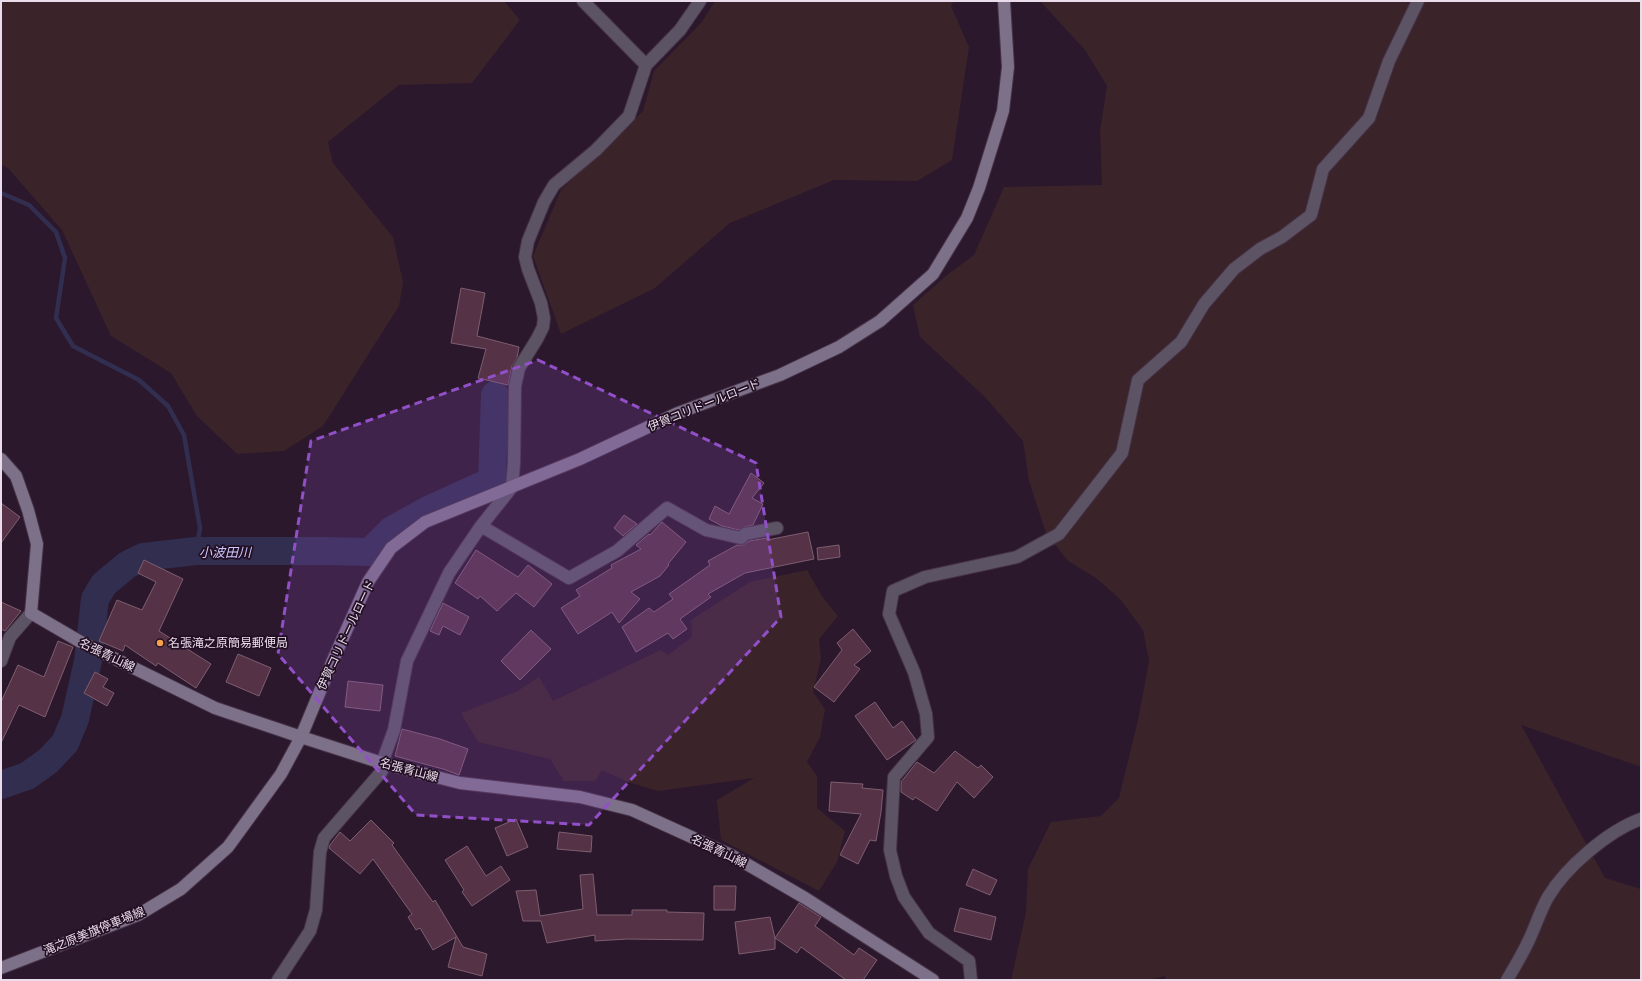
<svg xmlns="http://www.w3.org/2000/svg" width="1642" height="981" font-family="'Varela Round','Noto Sans JP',sans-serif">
<rect width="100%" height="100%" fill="#2c182c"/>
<path fill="#3a2329" d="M 1,1 L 504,1 L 520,20 L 472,83 L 399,85 L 328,142 L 333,163 L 393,237 L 403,282 L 399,306 L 323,426 L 284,451 L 237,454 L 197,416 L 171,373 L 111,336 L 62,230 L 8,168 L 1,165 Z
M 715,1 L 954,1 L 951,6 L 969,47 L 952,160 L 917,181 L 834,180 L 730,223 L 655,288 L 561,334 L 533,256 L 561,190 L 643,111 L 654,71 L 702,22 Z
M 1040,1 L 1641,1 L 1641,767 L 1521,725 L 1605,878 L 1641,889 L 1641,980 L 1165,980 L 1165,976 L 1148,980 L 1011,980 L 1026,912 L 1028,869 L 1051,822 L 1101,816 L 1119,798 L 1138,720 L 1149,661 L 1143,630 L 1120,599 L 1096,578 L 1068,561 L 1046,533 L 1029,481 L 1023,441 L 985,397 L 920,337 L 913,305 L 947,275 L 974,255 L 1004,187 L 1102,185 L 1100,131 L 1107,86 L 1085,50 Z
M 807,570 L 823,598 L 838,616 L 819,639 L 821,659 L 813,692 L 825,709 L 820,737 L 807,762 L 817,776 L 817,808 L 845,831 L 837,862 L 819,891 L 721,840 L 717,800 L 754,778 L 658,791 L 628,782 L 602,770 L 595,781 L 564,781 L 550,759 L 478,742 L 461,713 L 516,692 L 539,677 L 553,701 L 661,650 L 668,655 L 692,637 L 691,620 L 750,582 Z"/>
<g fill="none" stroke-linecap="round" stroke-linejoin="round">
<path stroke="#312e50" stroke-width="4.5" d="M 1,193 L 29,205 L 56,232 L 65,258 L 56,318 L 73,346 L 139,380 L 168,406 L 184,435 L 200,528 L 196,551"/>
<path stroke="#312e50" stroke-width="28" d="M 1,785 L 27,776 L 48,761 L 65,743 L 75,719 L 88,661 L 95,599 L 104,584 L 127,565 L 143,557 L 196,551 L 324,551 L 370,552 L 392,530 L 428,510 L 492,481 L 495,395"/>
</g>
<path fill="#563246" stroke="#7d5e6f" d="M 461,288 L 485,293 L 477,336 L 519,347 L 517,358 L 512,366 L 508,385 L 478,378 L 486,349 L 451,343 Z
M 751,473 L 764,483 L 752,498 L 763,504 L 753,525 L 744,527 L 739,530 L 722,526 L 709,519 L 715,506 L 729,514 Z
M 1,503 L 20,517 L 1,543 Z
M 624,515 L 637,524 L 623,536 L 614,528 Z
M 662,522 L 686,542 L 668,564 L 669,565 L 660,576 L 631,592 L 640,599 L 619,623 L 612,612 L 578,634 L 561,608 L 580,596 L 576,590 L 612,568 L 611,565 L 641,549 L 636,545 L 649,534 L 650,535 Z
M 808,532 L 814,559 L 745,573 L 708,594 L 711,597 L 680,619 L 687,629 L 673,639 L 668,633 L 636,652 L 622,627 L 649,608 L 654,612 L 673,599 L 669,594 L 710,565 L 708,561 L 737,545 L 743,545 L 749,541 L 767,538 L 767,540 Z
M 839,545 L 840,557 L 818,560 L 817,548 Z
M 476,550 L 518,577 L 528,565 L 552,584 L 534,607 L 516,593 L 497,611 L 480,596 L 478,599 L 455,583 Z
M 144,560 L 183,579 L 159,631 L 211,664 L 196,688 L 158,663 L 156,666 L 125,645 L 123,651 L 99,641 L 117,600 L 142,610 L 156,582 L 138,573 Z
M 1,602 L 21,611 L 5,631 L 1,629 Z
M 443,603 L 469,617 L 460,635 L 443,626 L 439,635 L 430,631 Z
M 853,629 L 871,651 L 854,665 L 860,669 L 834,702 L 814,687 L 842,650 L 837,643 Z
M 531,630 L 551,649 L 520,680 L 501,661 Z
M 58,641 L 73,647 L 45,717 L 19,705 L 1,743 L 1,702 L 18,665 L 44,677 Z
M 238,654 L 271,668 L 259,696 L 226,682 Z
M 95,672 L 108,679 L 103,687 L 114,693 L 107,706 L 84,693 Z
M 348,681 L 383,685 L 380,711 L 345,707 Z
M 875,702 L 893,728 L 902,721 L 916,740 L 887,760 L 855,716 Z
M 402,729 L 440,739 L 468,749 L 459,775 L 443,769 L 395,756 Z
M 955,751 L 978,768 L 981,765 L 993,777 L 974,798 L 957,782 L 937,811 L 915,797 L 913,800 L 901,792 L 901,782 L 917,762 L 934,773 Z
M 831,782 L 863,784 L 862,788 L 883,790 L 881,812 L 876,841 L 870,840 L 858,864 L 840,855 L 861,814 L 829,811 Z
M 516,819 L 528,847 L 507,856 L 495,828 Z
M 371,820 L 394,843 L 392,845 L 433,902 L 435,900 L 463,947 L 487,954 L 482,976 L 448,967 L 456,937 L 433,950 L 420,928 L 416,930 L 408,917 L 412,914 L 373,859 L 360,874 L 329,848 L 330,845 L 340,832 L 350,841 Z
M 559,832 L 592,836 L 591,852 L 557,849 Z
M 467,846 L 486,876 L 501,866 L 510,880 L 472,906 L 462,892 L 464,890 L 445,860 Z
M 973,869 L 997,880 L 990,895 L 966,885 Z
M 593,874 L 597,915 L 632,915 L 632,910 L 667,910 L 667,912 L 704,913 L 703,940 L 627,939 L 595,941 L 595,935 L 547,943 L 541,921 L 523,921 L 516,891 L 536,890 L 540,916 L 583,909 L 580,875 Z
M 714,886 L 736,886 L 735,910 L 714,910 Z
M 799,903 L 821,917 L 815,926 L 854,955 L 859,948 L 877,960 L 863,980 L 846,980 L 801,947 L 797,953 L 775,938 Z
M 960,908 L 996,917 L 991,940 L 954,931 Z
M 770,917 L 775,938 L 775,949 L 739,954 L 735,922 Z"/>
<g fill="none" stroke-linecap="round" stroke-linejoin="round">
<g stroke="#473347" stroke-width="14">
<path id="street" d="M 583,1 L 646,65
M 481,526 L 569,578 L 617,551 L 667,508 L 706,530 L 741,538 L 745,534 L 777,528
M 1,661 L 10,637 L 31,613
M 278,980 L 310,931 L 316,910 L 320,852 L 324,838 L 382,771 L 382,763 L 394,730 L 407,661 L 449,573 L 481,526 L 512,487 L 514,463 L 515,386 L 519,368 L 537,339 L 543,327 L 544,318 L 541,303 L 528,269 L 525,257 L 528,241 L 544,202 L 554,185 L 596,150 L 629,116 L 646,65 L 680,30 L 700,1
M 971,980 L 969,961 L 929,933 L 904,897 L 896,876 L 890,850 L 894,777 L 928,737 L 926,714 L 914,672 L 889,614 L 893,591 L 925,577 L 1017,557 L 1059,534 L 1122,453 L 1138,380 L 1181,342 L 1204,304 L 1234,269 L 1260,249 L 1282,237 L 1311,215 L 1323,169 L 1369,118 L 1389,61 L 1418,1
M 1507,980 C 1514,968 1522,955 1528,942 C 1535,928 1540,911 1548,897 C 1566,867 1608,831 1641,819"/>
</g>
<g stroke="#473347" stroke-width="14">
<path id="secondary" d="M 1,459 L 16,476 L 28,510 L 37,544 L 31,613 L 79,641 L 215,708 L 301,737 L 382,763 L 460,783 L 580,797 L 632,810 L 731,855 L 805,898 L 933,980
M 1,968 L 138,915 L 181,889 L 228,847 L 281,774 L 301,737 L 333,660 L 368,582 L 391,548 L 425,522 L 580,459 L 678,413 L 780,375 L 839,347 L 880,321 L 933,274 L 967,218 L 979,188 L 1003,111 L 1008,67 L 1004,1"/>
</g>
<use href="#street" stroke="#5c5464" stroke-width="12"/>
<use href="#secondary" stroke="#7d718a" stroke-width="12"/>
</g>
<path fill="#914fc8" fill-opacity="0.2" stroke="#914fc8" stroke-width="3" stroke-dasharray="8 5" stroke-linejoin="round" d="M 538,360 L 756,463 L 781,617 L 589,825 L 416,815 L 278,654 L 311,441 Z"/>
<circle fill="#f7a149" stroke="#220f23" stroke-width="1.5" cx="160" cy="643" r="4"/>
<g text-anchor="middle" stroke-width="3.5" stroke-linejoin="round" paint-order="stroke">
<g font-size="12" fill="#eadcea" stroke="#220f23">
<text transform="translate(704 405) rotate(-22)" y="4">伊賀コリドールロード</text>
<text transform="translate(346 635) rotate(-65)" y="4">伊賀コリドールロード</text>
<text transform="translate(107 655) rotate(26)" y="4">名張青山線</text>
<text transform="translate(409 770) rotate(15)" y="4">名張青山線</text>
<text transform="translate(719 851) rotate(26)" y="4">名張青山線</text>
<text transform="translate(94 931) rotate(-22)" y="4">滝之原美旗停車場線</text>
</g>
<g font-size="12" fill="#eadcea" stroke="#220f23" text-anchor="start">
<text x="168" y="647">名張滝之原簡易郵便局</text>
</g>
<g font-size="13" font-style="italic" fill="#ccc9fd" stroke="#220f23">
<text x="225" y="557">小波田川</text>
</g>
</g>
<rect width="1642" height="981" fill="none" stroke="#eadcea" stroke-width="4"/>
</svg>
